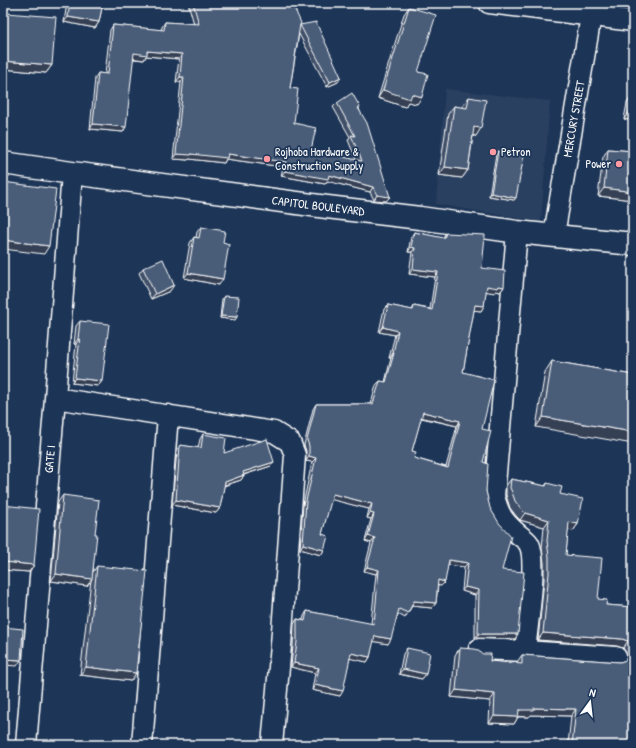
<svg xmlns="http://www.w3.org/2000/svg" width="636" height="748" font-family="'Patrick Hand',sans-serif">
<rect width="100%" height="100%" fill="#1d3557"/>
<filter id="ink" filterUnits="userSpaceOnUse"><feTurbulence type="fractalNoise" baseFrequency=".025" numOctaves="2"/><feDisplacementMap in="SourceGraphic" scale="8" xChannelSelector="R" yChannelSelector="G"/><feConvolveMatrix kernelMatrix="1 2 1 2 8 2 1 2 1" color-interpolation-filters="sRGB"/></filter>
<g filter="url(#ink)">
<path fill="#2a4161" d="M 445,89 L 550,101 L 541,222 L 436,204 Z"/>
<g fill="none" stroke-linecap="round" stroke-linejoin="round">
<g stroke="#fff" stroke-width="23">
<path id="minor" d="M 489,3 L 633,21
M 554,235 L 591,16 L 592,3
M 55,398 L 274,432 L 290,442 L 295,455 L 281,645 L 272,745
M 479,649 L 525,651 C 527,629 538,560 529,544 C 527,540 521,537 518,534 C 503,521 499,515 494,496 L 517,232
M 525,651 L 616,657
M 26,745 L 55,398 L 72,173
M 142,745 L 168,415"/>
</g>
<g stroke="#fff" stroke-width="25">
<path id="secondary" d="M 3,163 L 72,173 L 327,207 L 420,218 L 517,232 L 633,244"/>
</g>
<use href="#minor" stroke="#1d3557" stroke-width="20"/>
<use href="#secondary" stroke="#1d3557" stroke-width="22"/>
</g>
<path fill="#405068" stroke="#fff" fill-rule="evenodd" d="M 67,3 L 103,3 L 99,22 L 95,28 L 64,22 Z
M 188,3 L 292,3 L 300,25 L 341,77 L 338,82 L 327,87 L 299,34 L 290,88 L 294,123 L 311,150 L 356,160 L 348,140 L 350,137 L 333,107 L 337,103 L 359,108 L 386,201 L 374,200 L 370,192 L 327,181 L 325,184 L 281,176 L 283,167 L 226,159 L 224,163 L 189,159 L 188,160 L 173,159 L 181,82 L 176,82 L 179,59 L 146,56 L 144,60 L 133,59 L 123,132 L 90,129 L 95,78 L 98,73 L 105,74 L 110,30 L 113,25 L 161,30 L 162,27 L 165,22 L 194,24 Z
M 409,7 L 418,72 L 417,104 L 408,102 L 405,107 L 378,98 L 404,14 Z
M 6,13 L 52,65 L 46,73 L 3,69 L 3,18 Z
M 633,94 L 633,121 L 624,119 L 627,103 Z
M 469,97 L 476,136 L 473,136 L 468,170 L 462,178 L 439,175 L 448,114 L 454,106 L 463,108 L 463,105 Z
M 608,149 L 633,151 L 633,200 L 598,196 L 603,157 Z
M 498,151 L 514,200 L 489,196 L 496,154 Z
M 201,227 L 223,242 L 219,285 L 184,278 L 190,243 L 194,237 L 196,238 L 197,232 Z
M 414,232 L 442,238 L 446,233 L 482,268 L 504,287 L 500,292 L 496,291 L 495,293 L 486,291 L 484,306 L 481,311 L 474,310 L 463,372 L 482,429 L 483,462 L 486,491 L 515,639 L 475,638 L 475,595 L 462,591 L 464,567 L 448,565 L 441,586 L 438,585 L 436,603 L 432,608 L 412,606 L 408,613 L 405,618 L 398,614 L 388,644 L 373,641 L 370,657 L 367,662 L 350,658 L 340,696 L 312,690 L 315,673 L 291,667 L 293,646 L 294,624 L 297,619 L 303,620 L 304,616 L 307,611 L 371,624 L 376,574 L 364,571 L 371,543 L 365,541 L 371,519 L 367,518 L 369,509 L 331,499 L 322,534 L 324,550 L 321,555 L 300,549 L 303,505 L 312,462 L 306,461 L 306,451 L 304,445 L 313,409 L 316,404 L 371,404 L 376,385 L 380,381 L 385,382 L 391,358 L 389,358 L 395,335 L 379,332 L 384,309 L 388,305 L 412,310 L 414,306 L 430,309 L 435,277 L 409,274 L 412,252 L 408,252 L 411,237 ZM 421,418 L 457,426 L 446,467 L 414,458 L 412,451 Z
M 143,268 L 170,291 L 151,299 L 139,273 Z
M 224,296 L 235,320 L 220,318 L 222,299 Z
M 80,321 L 102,381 L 98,386 L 72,383 L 76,344 L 74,344 L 76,326 Z
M 552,361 L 633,375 L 536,427 L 545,372 Z
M 203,434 L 224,453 L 271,466 L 244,475 L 241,480 L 224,486 L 220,508 L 216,513 L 172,505 L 177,450 L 180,445 L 198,448 L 200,439 Z
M 511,479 L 545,486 L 547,483 L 560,494 L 578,524 L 573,531 L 568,529 L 566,555 L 598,599 L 606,605 L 633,607 L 633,745 L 568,745 L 571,716 L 531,715 L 529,717 L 518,717 L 514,724 L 489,723 L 490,701 L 451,697 L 455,655 L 460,648 L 490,661 L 517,664 L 517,662 L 522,655 L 620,662 L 627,660 L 627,657 L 626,652 L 623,648 L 617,646 L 538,640 L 544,580 L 544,563 L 542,548 L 544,527 L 520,520 L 517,517 L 510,508 L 506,495 L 506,486 Z
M 63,495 L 95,534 L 93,572 L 97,566 L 131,681 L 80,675 L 91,580 L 87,586 L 51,581 L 58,502 Z
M 3,505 L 34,565 L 29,572 L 3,570 Z
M 407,648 L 426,674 L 422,679 L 399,674 L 403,654 Z"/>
<path fill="#344155" stroke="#fff" d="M 68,17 L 99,22 L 95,28 L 64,22 Z
M 147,51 L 182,54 L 179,59 L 146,56 L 144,60 L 130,58 L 134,53 Z
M 3,61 L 52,65 L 46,73 L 3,69 Z
M 180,77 L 184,77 L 181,82 L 176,82 Z
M 341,77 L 338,82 L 327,87 L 330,82 Z
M 383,90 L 412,94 L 422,97 L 417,104 L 408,102 L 405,107 L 378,98 Z
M 630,111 L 633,111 L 633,121 L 624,119 Z
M 93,124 L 126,127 L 123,132 L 90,129 Z
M 474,127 L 481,128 L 476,136 L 468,135 Z
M 176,154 L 228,154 L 286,162 L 283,167 L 226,159 L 224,163 L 189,159 L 188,160 L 173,159 Z
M 445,167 L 468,170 L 462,178 L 439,175 Z
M 285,171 L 329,175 L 373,187 L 370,192 L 327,181 L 325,184 L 281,176 Z
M 604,188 L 633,192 L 633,200 L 598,196 Z
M 491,193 L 516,198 L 514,200 L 489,196 Z
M 377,195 L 390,197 L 386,201 L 374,200 Z
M 3,240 L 49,246 L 44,254 L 3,249 Z
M 411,247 L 415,248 L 412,252 L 408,252 Z
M 413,269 L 438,272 L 435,277 L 409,274 Z
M 188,273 L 223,279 L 219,285 L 184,278 Z
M 174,285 L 170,291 L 151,299 L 155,294 Z
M 487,286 L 499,286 L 504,287 L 500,292 L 496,291 L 495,293 L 483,291 Z
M 475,305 L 484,306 L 481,311 L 471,310 Z
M 221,316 L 237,317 L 235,320 L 220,318 Z
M 383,327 L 398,331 L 395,335 L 379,332 Z
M 78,339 L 80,339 L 76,344 L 74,344 Z
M 393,353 L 394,353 L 391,358 L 389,358 Z
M 75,378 L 102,381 L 98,386 L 72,383 Z
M 423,412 L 460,421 L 457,426 L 420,417 Z
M 543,417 L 633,432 L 633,444 L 536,427 Z
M 309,456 L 316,458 L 312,462 L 306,461 Z
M 274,462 L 271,466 L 239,476 L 243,472 Z
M 244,475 L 241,480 L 221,486 L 225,482 Z
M 333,494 L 372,504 L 369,509 L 329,499 Z
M 176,500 L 220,508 L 216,513 L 172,505 Z
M 370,513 L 374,514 L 371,519 L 367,518 Z
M 525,513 L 549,520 L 544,527 L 520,520 Z
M 569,522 L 578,524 L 573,531 L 564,529 Z
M 368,536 L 375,538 L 371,543 L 365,541 Z
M 3,541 L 7,541 L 3,547 Z
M 303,544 L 324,550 L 321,555 L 300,549 Z
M 449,560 L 468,563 L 464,567 L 446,565 Z
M 5,562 L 34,565 L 29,572 L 3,570 L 3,565 Z
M 367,567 L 379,570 L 376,574 L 364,571 Z
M 56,574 L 92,579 L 87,586 L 51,581 Z
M 438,580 L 445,582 L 441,586 L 435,585 Z
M 465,587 L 479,590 L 475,595 L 462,591 Z
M 414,601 L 436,603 L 432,608 L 411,606 Z
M 543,633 L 622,639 L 628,641 L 623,648 L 617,646 L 538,640 Z
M 478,634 L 518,634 L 515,639 L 475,638 Z
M 375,636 L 391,639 L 388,644 L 371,641 Z
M 351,653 L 370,657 L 367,662 L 348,658 Z
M 3,659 L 21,660 L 17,666 L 3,665 Z
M 294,663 L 319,668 L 315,673 L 291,667 Z
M 86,667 L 136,673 L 131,681 L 80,675 Z
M 403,669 L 426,674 L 422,679 L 399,674 Z
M 315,685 L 343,691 L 340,696 L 312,690 Z
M 456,690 L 495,694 L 490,701 L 451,697 Z
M 534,708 L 576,709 L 571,716 L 531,715 L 529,717 L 514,716 L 519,710 Z
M 494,716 L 518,717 L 514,724 L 489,723 Z"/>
<path fill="#4a5d79" stroke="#fff" fill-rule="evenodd" d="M 70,3 L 103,3 L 99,22 L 68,17 Z
M 193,3 L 292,3 L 301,23 L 300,25 L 316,22 L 341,77 L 330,82 L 300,25 L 290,88 L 298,89 L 294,123 L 316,128 L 311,150 L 362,161 L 351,135 L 355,136 L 337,103 L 352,93 L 360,107 L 358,108 L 367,123 L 390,197 L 377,195 L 373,187 L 329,175 L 328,179 L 285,171 L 286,162 L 228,154 L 227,158 L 191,154 L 191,155 L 176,154 L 184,77 L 180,77 L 182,54 L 147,51 L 147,55 L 134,53 L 126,127 L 93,124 L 98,73 L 108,74 L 113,25 L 164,30 L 165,22 L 199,24 Z
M 409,7 L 436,15 L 418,72 L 428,74 L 422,97 L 412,94 L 410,99 L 383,90 Z
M 6,13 L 56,17 L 52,65 L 3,61 Z
M 633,95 L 633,111 L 630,111 Z
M 469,97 L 486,100 L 481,128 L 474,127 L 468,170 L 445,167 L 454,106 L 467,108 Z
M 608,149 L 633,151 L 633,192 L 604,188 Z
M 498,151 L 524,155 L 516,198 L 491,193 Z
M 3,182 L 56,189 L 49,246 L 3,240 Z
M 201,227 L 225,231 L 223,242 L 229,244 L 223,279 L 188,273 L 194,237 L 199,238 Z
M 414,232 L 444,238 L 446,233 L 485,235 L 482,268 L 505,271 L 504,287 L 499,286 L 498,288 L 487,286 L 484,306 L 475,305 L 463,372 L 494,380 L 482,429 L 491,431 L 483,462 L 488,464 L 486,491 L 490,508 L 499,523 L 511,536 L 502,570 L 524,572 L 518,634 L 478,634 L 479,590 L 465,587 L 468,563 L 449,560 L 445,582 L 438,580 L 436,603 L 414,601 L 408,613 L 399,609 L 391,639 L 375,636 L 370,657 L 351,653 L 343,691 L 315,685 L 319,668 L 294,663 L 297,642 L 297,619 L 305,621 L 307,611 L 374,624 L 379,570 L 367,567 L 375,538 L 368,536 L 374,514 L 370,513 L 372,504 L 333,494 L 322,534 L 328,536 L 324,550 L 303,544 L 306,501 L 316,458 L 309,456 L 309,446 L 307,440 L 316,404 L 373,404 L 380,381 L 386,382 L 394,353 L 393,353 L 398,331 L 383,327 L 388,305 L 413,310 L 414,306 L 432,310 L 438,272 L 413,269 L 415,248 L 411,247 ZM 423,412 L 460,421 L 448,468 L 414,458 L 416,452 L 412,451 Z
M 163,259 L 174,285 L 155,294 L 143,268 Z
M 224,296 L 239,297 L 237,317 L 221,316 Z
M 80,321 L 109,324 L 102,381 L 75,378 L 80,339 L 78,339 Z
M 552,361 L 633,375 L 633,432 L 543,417 Z
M 203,434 L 226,438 L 224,453 L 267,439 L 274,462 L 243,472 L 244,475 L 225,482 L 220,508 L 176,500 L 180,445 L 201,448 Z
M 511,479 L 546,486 L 547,483 L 562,487 L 560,494 L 583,499 L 578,524 L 569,522 L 566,555 L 602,558 L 598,599 L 607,600 L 606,605 L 633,607 L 633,745 L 572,745 L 576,709 L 534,708 L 534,710 L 519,710 L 518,717 L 494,716 L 495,694 L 456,690 L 460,648 L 475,649 L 483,654 L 491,654 L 490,661 L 522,664 L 522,655 L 620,662 L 626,660 L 630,657 L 632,650 L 631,645 L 628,641 L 622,639 L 543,633 L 549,573 L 549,557 L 547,541 L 549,520 L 525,513 L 522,510 L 515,501 L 512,492 L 510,488 Z
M 63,495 L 99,500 L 95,534 L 97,534 L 92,579 L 56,574 Z
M 3,505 L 39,509 L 34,565 L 5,562 L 7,541 L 3,541 Z
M 97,566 L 147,571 L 136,673 L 86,667 Z
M 3,627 L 23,629 L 21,660 L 3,659 Z
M 407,648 L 430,653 L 426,674 L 403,669 Z
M 86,742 L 110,745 L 85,745 Z"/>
</g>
<g fill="#ff9aa2" stroke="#1d3557" stroke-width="1.5">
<circle cx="493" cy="152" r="4"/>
<circle cx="267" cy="159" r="4"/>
<circle cx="619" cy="164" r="4"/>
</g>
<g text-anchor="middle" stroke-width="3.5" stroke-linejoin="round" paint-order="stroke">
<g font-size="12" fill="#fff" stroke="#1d3557">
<text transform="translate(574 119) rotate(-80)" y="4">MERCURY STREET</text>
<text transform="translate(318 206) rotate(7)" y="4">CAPITOL BOULEVARD</text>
<text transform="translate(50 459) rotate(-85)" y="4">GATE I</text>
</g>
<g font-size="12" fill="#fff" stroke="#1d3557" text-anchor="start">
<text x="275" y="156">Rojhoba Hardware &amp;<tspan x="275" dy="14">Construction Supply</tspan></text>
<text x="501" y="156">Petron</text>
<text x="611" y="168" text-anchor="end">Power</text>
</g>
</g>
<rect width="636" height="748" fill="none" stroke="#1d3557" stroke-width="16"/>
<rect x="8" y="8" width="620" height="732" fill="none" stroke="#fff" stroke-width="1.5" filter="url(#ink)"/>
<g transform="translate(590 702) rotate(15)" stroke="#1d3557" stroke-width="3" paint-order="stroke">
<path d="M0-3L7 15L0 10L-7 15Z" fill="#ffffff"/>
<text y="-6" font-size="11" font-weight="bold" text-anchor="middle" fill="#ffffff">N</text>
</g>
</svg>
